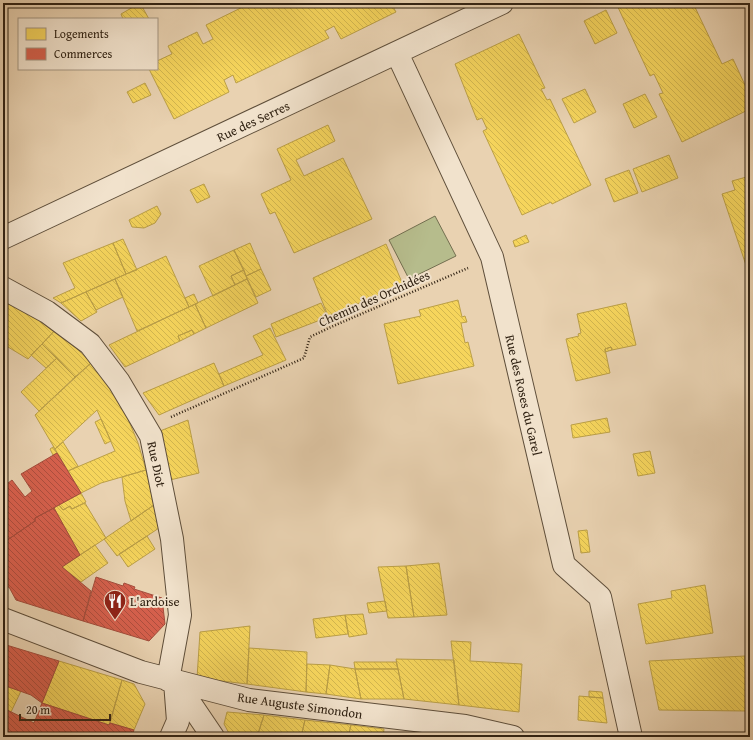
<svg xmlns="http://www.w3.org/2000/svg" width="753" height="740" font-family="'Gentium Book Plus',serif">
<defs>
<pattern id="homes-back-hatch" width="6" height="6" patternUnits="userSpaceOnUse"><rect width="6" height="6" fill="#f6d55c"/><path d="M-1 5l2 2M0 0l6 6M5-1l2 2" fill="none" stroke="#d3b74f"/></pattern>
<pattern id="shops-back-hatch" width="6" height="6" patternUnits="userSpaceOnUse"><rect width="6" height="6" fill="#d6604d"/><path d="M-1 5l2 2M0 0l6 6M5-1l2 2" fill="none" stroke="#ae4f3f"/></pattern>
</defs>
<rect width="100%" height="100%" fill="#e9d2b1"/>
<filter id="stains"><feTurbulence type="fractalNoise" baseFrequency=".005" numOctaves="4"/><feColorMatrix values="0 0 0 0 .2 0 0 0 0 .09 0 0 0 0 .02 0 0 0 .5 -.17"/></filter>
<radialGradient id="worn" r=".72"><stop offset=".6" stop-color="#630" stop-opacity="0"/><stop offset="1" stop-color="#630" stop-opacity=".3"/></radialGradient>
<path fill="#b6bc8c" stroke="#736f50" d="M 435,216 L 456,256 L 409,279 L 389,240 Z"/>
<path fill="url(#homes-back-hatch)" stroke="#bb9f46" d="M 140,3 L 149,19 L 123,19 L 121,14 Z
M 251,3 L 391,3 L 396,12 L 341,39 L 334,26 L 325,31 L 329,38 L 236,83 L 233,75 L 224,80 L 229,92 L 174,119 L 149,69 L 157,69 L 157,61 L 172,54 L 168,46 L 197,32 L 203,44 L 213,39 L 206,25 Z
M 616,3 L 678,3 L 681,8 L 693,3 L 722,64 L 733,59 L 750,96 L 750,109 L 682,142 L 659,94 L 663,93 L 654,74 L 650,76 Z
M 606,10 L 617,33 L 595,44 L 584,21 Z
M 519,34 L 545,88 L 541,89 L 547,100 L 550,99 L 591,185 L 552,204 L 551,202 L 522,215 L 483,131 L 487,129 L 482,118 L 477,120 L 455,64 Z
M 145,83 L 151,95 L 133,103 L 127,92 Z
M 585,89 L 596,112 L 574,123 L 562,99 Z
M 645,94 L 657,117 L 634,128 L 623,104 Z
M 328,125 L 335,141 L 296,160 L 304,176 L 343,158 L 372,219 L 294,253 L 275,212 L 270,214 L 261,194 L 291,180 L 277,149 Z
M 669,155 L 678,178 L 642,192 L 633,169 Z
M 629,170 L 638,193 L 614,202 L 605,179 Z
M 750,176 L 750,277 L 722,194 L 735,190 L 732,181 Z
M 204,184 L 210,197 L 197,203 L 190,190 Z
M 157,206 L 161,214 L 155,223 L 144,228 L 132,227 L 129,220 Z
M 526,235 L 529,242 L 515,247 L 513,241 Z
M 123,239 L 137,270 L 126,274 L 113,243 Z
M 113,243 L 126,274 L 61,303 L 53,298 L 75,288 L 63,263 Z
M 250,243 L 261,269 L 246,276 L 234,250 Z
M 386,244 L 403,285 L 328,316 L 313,278 Z
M 234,250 L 244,270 L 231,276 L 235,285 L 213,296 L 199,266 Z
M 166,256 L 189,307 L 137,331 L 115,279 Z
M 261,269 L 271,290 L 256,297 L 246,276 Z
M 244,270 L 247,279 L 235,285 L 231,276 Z
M 115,279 L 123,297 L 96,310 L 86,292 Z
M 247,279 L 258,303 L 206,328 L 195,304 Z
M 86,292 L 97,312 L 81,321 L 61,303 Z
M 194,294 L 198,303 L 189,307 L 185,298 Z
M 458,300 L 462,317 L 465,316 L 467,322 L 461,323 L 465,343 L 468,342 L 474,366 L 398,384 L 384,324 L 421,316 L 419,310 Z
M 6,303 L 20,308 L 57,328 L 28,359 L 3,344 L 3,306 Z
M 321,303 L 328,317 L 276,337 L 271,324 Z
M 626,303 L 636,345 L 612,350 L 611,347 L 605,349 L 610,373 L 576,381 L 566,339 L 579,336 L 578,334 L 581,333 L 577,314 Z
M 195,304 L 206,328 L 194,334 L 192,330 L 178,336 L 180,341 L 125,367 L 109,345 Z
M 57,328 L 91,363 L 75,377 L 42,344 Z
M 270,328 L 286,360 L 224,386 L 219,374 L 263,355 L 253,336 Z
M 192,330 L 194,334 L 180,341 L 178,336 Z
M 42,344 L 57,358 L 46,368 L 31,355 Z
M 611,347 L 612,350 L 605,352 L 605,349 Z
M 57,358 L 75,377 L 39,411 L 21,392 Z
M 91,363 L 118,395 L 138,443 L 146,470 L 101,483 L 81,493 L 68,471 L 115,451 L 97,410 L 55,449 L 35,415 Z
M 214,363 L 224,386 L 159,415 L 143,393 Z
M 607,418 L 610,432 L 573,438 L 571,425 Z
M 101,419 L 111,441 L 105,444 L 95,422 Z
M 188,420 L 199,473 L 170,480 L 160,431 Z
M 63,442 L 78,466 L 68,471 L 55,449 Z
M 53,447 L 57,453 L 53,455 L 50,449 Z
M 3,450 L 7,455 L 3,458 Z
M 650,451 L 655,473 L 638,476 L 633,454 Z
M 146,470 L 154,505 L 131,521 L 125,501 L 122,477 Z
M 81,493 L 86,502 L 72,509 L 70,506 L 63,510 L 59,505 Z
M 85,503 L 106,538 L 80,555 L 54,508 L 59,505 L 63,510 L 70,506 L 72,509 Z
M 154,505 L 159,528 L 117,556 L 104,539 Z
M 587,530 L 590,552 L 581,553 L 578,531 Z
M 147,536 L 155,549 L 128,567 L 119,554 Z
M 95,545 L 108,563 L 81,582 L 62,567 Z
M 439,563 L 447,615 L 414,617 L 406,566 Z
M 406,566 L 414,617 L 388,618 L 378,567 Z
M 705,585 L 713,633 L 646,644 L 638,604 L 672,598 L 671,591 Z
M 385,601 L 387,611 L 369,613 L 367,603 Z
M 363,614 L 367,634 L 349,637 L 345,615 Z
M 345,615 L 348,634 L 316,638 L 313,619 Z
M 250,626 L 247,684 L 197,678 L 200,632 Z
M 451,641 L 471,642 L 470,661 L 522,664 L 519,712 L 459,705 Z
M 249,648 L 307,652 L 306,692 L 247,684 Z
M 745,656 L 747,711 L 659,710 L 649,661 Z
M 745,656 L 750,656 L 750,711 L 747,711 Z
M 396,659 L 454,660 L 459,705 L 404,699 Z
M 59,661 L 122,680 L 109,725 L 42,703 Z
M 354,662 L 396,662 L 398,669 L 355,669 Z
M 307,664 L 330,665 L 326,694 L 306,692 Z
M 330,665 L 355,669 L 361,699 L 326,694 Z
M 355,669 L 398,669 L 404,699 L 361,699 Z
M 122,680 L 134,684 L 145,704 L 134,730 L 110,723 Z
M 3,685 L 21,691 L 11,712 L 3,708 Z
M 589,691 L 602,692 L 603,698 L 589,697 Z
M 579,696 L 603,698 L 607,723 L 578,720 Z
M 227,712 L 264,715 L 257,737 L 231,737 L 224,724 Z
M 264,715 L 305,720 L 301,737 L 257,737 Z
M 305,720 L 351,725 L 348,737 L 301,737 Z
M 351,725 L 384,729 L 383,737 L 348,737 Z"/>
<path fill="url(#shops-back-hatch)" stroke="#a44d3c" d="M 57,453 L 81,493 L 35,518 L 35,521 L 3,543 L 3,487 L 12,480 L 25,497 L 32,491 L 21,474 Z
M 54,508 L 80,555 L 62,567 L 91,591 L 83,621 L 16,600 L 9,587 L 3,588 L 3,543 L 35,521 L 35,518 Z
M 96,577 L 123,586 L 124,583 L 135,587 L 134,589 L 162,598 L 165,624 L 149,641 L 83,621 Z
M 3,644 L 59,661 L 42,703 L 31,695 L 3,685 Z
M 42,703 L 109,725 L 110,723 L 134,730 L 131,737 L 3,736 L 3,708 L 34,723 Z"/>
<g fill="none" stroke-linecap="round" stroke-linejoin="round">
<g stroke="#5e4e3a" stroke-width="24">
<path id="street" d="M 397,53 L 492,257 L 564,565 L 600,597 L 631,737
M 3,238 L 502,3
M 3,288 L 47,312 L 90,344 L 119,382 L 151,436 L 172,539 L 180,615 L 168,680
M 3,619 L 141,672 L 249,700 L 465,726 L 513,737
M 175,681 L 213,737
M 171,737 L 178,721 L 175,682"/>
</g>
<path stroke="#302213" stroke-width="2.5" stroke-dasharray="1 2" stroke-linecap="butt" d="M 171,417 L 304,358 L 310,337 L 331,327 L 468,268"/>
<use href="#street" stroke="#f1e2cc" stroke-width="22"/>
</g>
<defs>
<g id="restaurant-pin" transform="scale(1.15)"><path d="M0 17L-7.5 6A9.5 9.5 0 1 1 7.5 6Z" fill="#8f2418" stroke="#f1e2cc"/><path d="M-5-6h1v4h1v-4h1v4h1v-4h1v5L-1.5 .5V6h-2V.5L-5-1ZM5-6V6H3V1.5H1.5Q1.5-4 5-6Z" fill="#fff"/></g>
</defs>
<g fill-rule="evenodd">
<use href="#restaurant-pin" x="115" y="601"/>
</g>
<g text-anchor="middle" stroke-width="4" stroke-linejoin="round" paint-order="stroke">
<g font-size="13" fill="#302213" stroke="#f1e2cc">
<text transform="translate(253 121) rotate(-25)" y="5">Rue des Serres</text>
<text transform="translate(374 298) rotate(-24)" y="5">Chemin des Orchidées</text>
<text transform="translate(524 395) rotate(77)" y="5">Rue des Roses du Garel</text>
<text transform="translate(157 464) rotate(78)" y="5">Rue Diot</text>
<text transform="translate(300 705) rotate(8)" y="5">Rue Auguste Simondon</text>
</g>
<g font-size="13" fill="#302213" stroke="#f1e2cc" text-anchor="start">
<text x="130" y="606">L'ardoise</text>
</g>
</g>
<rect width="753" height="740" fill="none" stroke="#e9d2b1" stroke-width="16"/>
<rect x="4" y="4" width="745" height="732" fill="none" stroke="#302213" stroke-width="2"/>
<rect x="8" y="8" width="737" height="724" fill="none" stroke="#302213"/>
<rect x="18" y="18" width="140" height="52" fill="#f1e2cc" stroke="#a49582"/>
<rect x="26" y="28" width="20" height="12" fill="#f6d55c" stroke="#a49582"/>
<text x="54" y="38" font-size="12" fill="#302213">Logements</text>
<rect x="26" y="48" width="20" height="12" fill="#d6604d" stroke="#a49582"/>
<text x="54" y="58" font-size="12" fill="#302213">Commerces</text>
<path d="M20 714v6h90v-6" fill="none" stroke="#302213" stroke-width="2"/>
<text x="26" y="714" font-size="12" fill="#302213" stroke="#f1e2cc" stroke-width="3" paint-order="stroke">20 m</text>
<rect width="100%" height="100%" filter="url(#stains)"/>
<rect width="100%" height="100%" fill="url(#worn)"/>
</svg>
